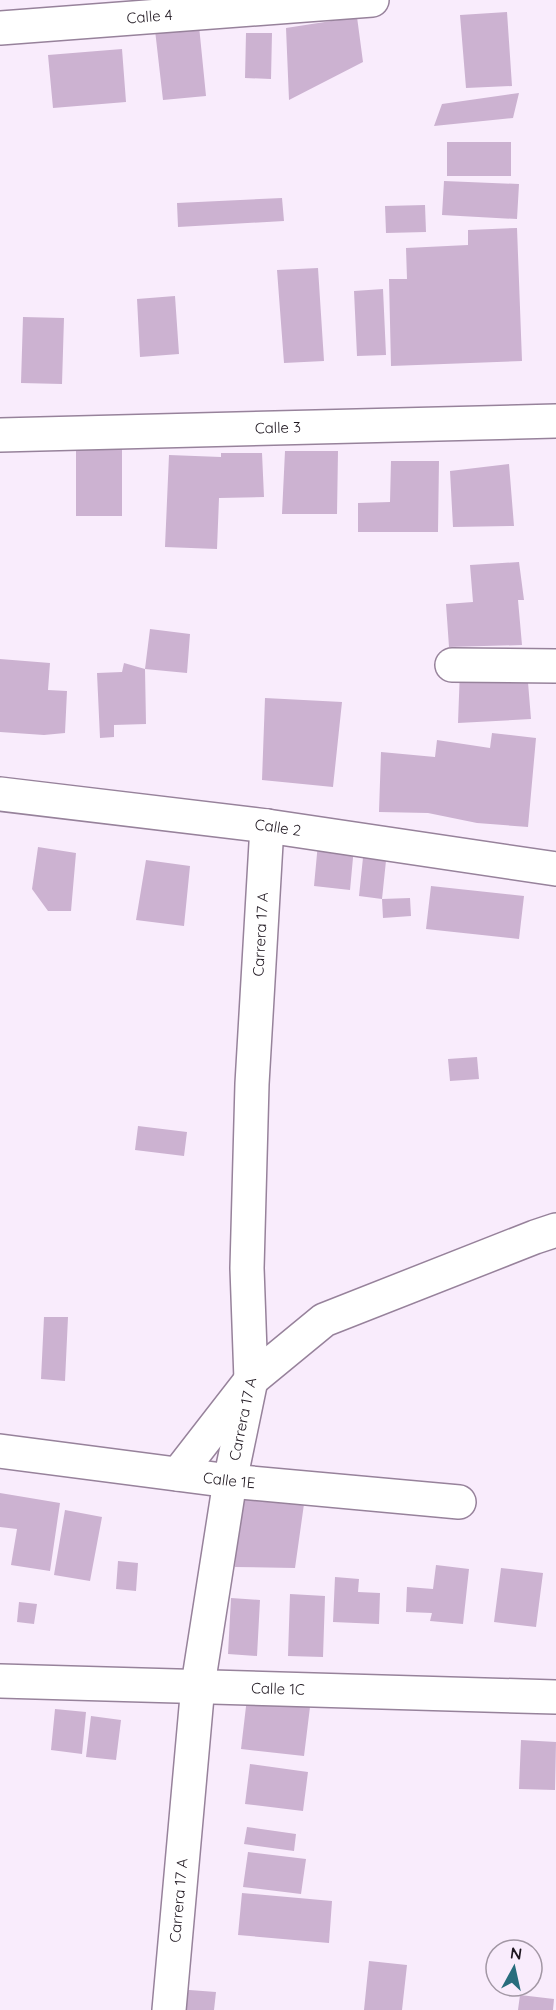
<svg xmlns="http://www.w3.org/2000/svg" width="556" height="2010" font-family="Quicksand,sans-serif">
<rect width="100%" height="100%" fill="#f9ecfc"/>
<path fill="#ccb2d1" d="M 507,12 L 512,86 L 466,88 L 460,15 Z
M 357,17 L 363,62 L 289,100 L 286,28 Z
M 199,26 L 206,96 L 163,100 L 155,30 Z
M 246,33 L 272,33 L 271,79 L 245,78 Z
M 122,49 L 126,102 L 53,108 L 48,55 Z
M 519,93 L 513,118 L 434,126 L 442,104 Z
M 447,142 L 511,142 L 511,176 L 447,176 Z
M 444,181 L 519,184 L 517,219 L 442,215 Z
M 282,198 L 284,221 L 178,227 L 177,203 Z
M 425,205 L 426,232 L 386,233 L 385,206 Z
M 517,228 L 522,361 L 391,366 L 389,279 L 407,279 L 406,248 L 468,245 L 468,230 Z
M 318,268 L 324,361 L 284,363 L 277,270 Z
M 383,289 L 386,355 L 357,356 L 354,291 Z
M 175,296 L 179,354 L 140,357 L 137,299 Z
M 23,317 L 64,318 L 62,384 L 21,383 Z
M 76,449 L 122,449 L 122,516 L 76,516 Z
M 285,451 L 338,451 L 337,514 L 282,514 Z
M 221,453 L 262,453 L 264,497 L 219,498 L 217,549 L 165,547 L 169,455 L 221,457 Z
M 391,461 L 439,461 L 438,532 L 358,532 L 358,503 L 390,502 Z
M 509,464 L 514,526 L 453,527 L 450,471 Z
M 519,562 L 524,600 L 518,600 L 522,645 L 449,647 L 446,604 L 473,602 L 470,565 Z
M 150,629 L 190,634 L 187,673 L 145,669 Z
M 0,659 L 50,663 L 48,690 L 67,691 L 65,733 L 44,735 L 0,732 Z
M 124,663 L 145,669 L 146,724 L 114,725 L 114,737 L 100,738 L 97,673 L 122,672 Z
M 460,669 L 527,670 L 531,719 L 458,723 Z
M 265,698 L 342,702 L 333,787 L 262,780 Z
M 492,733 L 536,738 L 528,827 L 477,823 L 428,813 L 379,812 L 381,752 L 435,757 L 437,740 L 490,748 Z
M 318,843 L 354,847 L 350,890 L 314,886 Z
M 38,847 L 76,853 L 71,911 L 48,911 L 32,889 Z
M 364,848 L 387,851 L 382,899 L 359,896 Z
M 146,860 L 190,866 L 184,926 L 136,920 Z
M 431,886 L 524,896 L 519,939 L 426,929 Z
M 410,898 L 411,916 L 383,918 L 382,899 Z
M 477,1057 L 479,1079 L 450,1081 L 448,1059 Z
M 138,1126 L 187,1132 L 184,1156 L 135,1150 Z
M 44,1317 L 68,1317 L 65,1381 L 41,1379 Z
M 0,1493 L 60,1503 L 50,1571 L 11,1565 L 17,1529 L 0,1527 Z
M 239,1496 L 304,1504 L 295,1568 L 235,1567 Z
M 65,1510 L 102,1517 L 90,1581 L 54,1575 Z
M 118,1561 L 138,1563 L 136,1591 L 116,1589 Z
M 436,1565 L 469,1569 L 463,1624 L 430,1621 L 432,1613 L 406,1612 L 407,1587 L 433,1589 Z
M 501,1568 L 543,1573 L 536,1627 L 494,1622 Z
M 335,1577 L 359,1579 L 358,1592 L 380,1593 L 379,1624 L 333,1622 Z
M 290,1594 L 325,1596 L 323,1657 L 288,1656 Z
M 231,1598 L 260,1600 L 257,1656 L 228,1654 Z
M 19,1602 L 37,1604 L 34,1624 L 17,1622 Z
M 247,1698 L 310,1707 L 304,1756 L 241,1749 Z
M 55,1709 L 86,1712 L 82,1754 L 51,1750 Z
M 91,1716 L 121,1720 L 116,1760 L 86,1757 Z
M 521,1740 L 556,1742 L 555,1790 L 519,1789 Z
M 250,1764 L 308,1772 L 303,1811 L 245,1804 Z
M 247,1827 L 296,1834 L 294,1851 L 244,1844 Z
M 248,1852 L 306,1859 L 301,1894 L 243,1887 Z
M 242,1893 L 332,1901 L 329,1943 L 238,1935 Z
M 369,1961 L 407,1965 L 402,2010 L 364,2010 Z
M 176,1989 L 216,1992 L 214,2010 L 175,2010 Z
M 520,1995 L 554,1999 L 553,2010 L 518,2010 Z"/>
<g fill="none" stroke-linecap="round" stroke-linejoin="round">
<g stroke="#97829b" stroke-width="36">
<g id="street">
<path id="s1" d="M 0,28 L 372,0"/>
<path id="s2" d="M 0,435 L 556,421"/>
<path d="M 452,665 L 556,666"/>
<path id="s3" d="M 0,794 L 267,826 L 556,869"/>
<path id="s4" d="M 0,1451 L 230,1481 L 459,1502"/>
<path d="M 178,1474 L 251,1380 L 324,1320 L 535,1237 L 556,1230"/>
<path id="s5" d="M 0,1681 L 556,1697"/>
<path id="s6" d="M 169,2010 L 198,1685 L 230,1481 L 251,1380 L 247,1268 L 252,1084 L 267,826"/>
</g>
</g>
<use href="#street" stroke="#fff" stroke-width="33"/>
</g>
<g text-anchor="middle" stroke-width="4.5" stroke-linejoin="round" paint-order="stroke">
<g font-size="15" fill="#1f1720" stroke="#f9ecfc">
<text dy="5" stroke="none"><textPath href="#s1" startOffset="150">Calle 4</textPath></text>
<text dy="5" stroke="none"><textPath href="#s2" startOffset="278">Calle 3</textPath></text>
<text dy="5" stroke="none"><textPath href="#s3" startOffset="280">Calle 2</textPath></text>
<text dy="5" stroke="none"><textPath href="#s6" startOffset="1082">Carrera 17 A</textPath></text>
<text dy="5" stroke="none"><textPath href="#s6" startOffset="596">Carrera 17 A</textPath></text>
<text dy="5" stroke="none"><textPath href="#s4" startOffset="231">Calle 1E</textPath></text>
<text dy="5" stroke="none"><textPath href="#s5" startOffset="278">Calle 1C</textPath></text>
<text dy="5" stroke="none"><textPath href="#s6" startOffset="110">Carrera 17 A</textPath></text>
</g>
</g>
<g transform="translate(514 1968) rotate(8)"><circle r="28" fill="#f9ecfc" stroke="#a297a4" stroke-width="1.5"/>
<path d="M0-4.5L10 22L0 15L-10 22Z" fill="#286d7d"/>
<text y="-9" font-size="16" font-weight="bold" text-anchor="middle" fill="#1f1720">N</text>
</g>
</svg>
